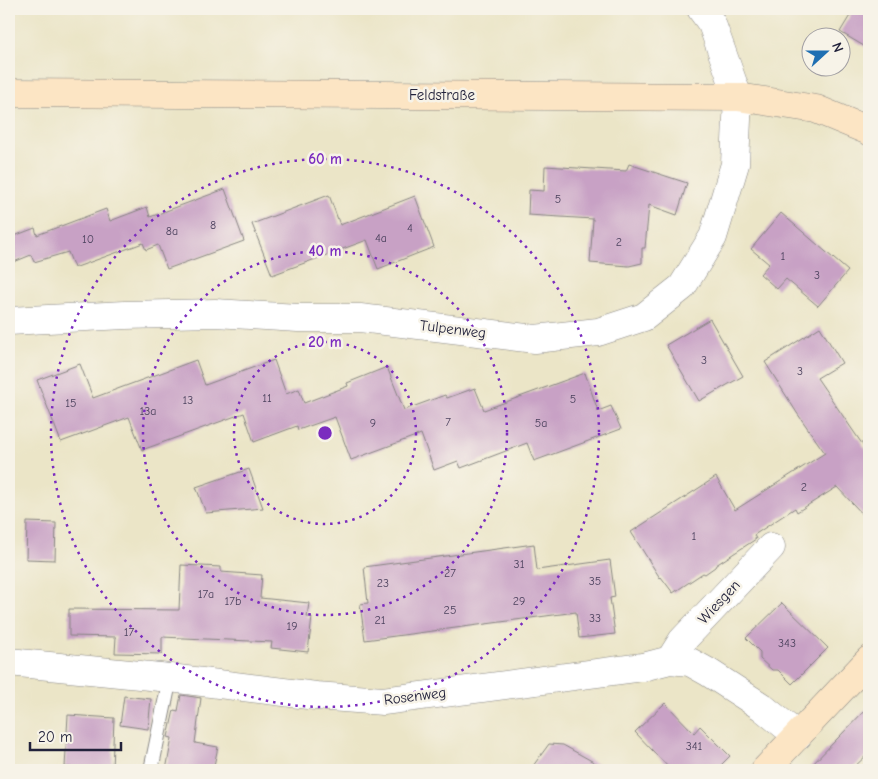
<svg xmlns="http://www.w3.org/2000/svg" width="878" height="779" font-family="'Comic Neue',sans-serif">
<rect width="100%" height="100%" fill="#f7f3e8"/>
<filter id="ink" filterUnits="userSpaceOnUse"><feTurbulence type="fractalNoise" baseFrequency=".02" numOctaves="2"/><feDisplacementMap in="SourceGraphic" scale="10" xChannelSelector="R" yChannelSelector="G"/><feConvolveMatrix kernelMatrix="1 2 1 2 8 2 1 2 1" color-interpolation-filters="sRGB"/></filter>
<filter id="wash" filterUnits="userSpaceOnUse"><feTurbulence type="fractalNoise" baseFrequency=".0096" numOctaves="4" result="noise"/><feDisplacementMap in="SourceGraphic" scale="20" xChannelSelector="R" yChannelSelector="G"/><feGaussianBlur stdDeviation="1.12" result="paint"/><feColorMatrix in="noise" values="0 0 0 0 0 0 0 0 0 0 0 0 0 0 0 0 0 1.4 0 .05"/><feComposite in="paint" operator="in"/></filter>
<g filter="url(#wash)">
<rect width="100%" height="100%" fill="#ebe5c7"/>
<g id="blocks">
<path fill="#c8a1c5" d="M 854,9 L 869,9 L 869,49 L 840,32 Z
M 629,164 L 687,183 L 677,215 L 649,205 L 645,248 L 642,248 L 642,263 L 629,266 L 590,263 L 593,219 L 528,215 L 529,190 L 544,191 L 545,166 L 626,171 Z
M 225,189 L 244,241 L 167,269 L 158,245 L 146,250 L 143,243 L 74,268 L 68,252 L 34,262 L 31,255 L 9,264 L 9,238 L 35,228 L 37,235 L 106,209 L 110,221 L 147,207 L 150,217 Z
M 329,195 L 340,225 L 415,196 L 434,247 L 378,269 L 367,240 L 272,275 L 252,224 Z
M 781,213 L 848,271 L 818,306 L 786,279 L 777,289 L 760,274 L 769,264 L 751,249 Z
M 710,319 L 743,376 L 699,401 L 666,345 Z
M 820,327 L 842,363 L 817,378 L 869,454 L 869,521 L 837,487 L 797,512 L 795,508 L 754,535 L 756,539 L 716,565 L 715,567 L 705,574 L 703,573 L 673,593 L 661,577 L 660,578 L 631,532 L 716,477 L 735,510 L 825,453 L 797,413 L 765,362 Z
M 196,360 L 205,385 L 274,360 L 286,394 L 299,389 L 304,403 L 348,386 L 347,383 L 387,367 L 404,410 L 445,395 L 447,398 L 475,388 L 484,410 L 585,373 L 598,411 L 611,406 L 621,429 L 534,461 L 527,443 L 461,468 L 458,461 L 434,470 L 421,434 L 351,460 L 335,417 L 298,430 L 297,426 L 254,442 L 244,413 L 142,450 L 129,417 L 61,442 L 37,380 L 80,364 L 93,398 Z
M 249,469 L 263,508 L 206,513 L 196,487 Z
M 27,522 L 56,523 L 55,560 L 26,559 Z
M 534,544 L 537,570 L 610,560 L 615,597 L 610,598 L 615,634 L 579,638 L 576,612 L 365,640 L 360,604 L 368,603 L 364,567 Z
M 181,565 L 221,567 L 221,572 L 262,575 L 260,598 L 309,603 L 307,617 L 312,617 L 308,652 L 271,648 L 272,642 L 162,637 L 162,654 L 115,653 L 116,637 L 69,636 L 69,609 L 179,610 Z
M 782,603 L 828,648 L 792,684 L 778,670 L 772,670 L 760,659 L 760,652 L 746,638 Z
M 181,695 L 201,698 L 195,743 L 218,747 L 213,770 L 166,770 L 172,738 L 168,737 L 174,710 L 178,711 Z
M 124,696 L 151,699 L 148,729 L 120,725 Z
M 665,703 L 694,733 L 700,726 L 730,756 L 716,770 L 671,770 L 635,732 Z
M 869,706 L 869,753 L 851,770 L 807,770 Z
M 68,715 L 114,718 L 112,770 L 65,767 Z
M 549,744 L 563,745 L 608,770 L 530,770 Z"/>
</g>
</g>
<g filter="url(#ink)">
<use href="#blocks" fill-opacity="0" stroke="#868481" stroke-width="1"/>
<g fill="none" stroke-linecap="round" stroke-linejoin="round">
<g stroke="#868481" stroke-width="16">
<path id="lane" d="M 151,770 L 170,678"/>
</g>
<g stroke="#868481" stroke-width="29">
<path id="street" d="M 9,321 L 125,315 L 215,313 L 298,318 L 360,318 L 535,339 L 598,332 L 644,317 L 682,287 L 713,237 L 735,164 L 738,97 L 712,24 L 701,9
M 670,660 L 682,641 L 771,547
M 9,662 L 170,678 L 316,696 L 383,701 L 643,667 L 670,660 L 690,662 L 708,672 L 762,707 L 798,736"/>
</g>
<g stroke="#868481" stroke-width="29">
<path id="secondary" d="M 9,93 L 738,97 L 816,109 L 869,131
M 765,770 L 869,660"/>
</g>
<use href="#lane" stroke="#fff" stroke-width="14"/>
<use href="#street" stroke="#fff" stroke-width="28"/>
<use href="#secondary" stroke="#fce5c4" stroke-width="28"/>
</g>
</g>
<g fill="none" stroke="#7b2cbf" stroke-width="2.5" stroke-dasharray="2.5 5">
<circle cx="325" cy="433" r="91"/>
<circle cx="325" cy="433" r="182"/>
<circle cx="325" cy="433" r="274"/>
</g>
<g text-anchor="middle" stroke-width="5" stroke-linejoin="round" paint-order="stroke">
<g font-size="12" fill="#4c425e">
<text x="558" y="203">5</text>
<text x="213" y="229">8</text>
<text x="410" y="232">4</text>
<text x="172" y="235">8a</text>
<text x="381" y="242">4a</text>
<text x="88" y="243">10</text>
<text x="619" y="246">2</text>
<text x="783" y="260">1</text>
<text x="817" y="279">3</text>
<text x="704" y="364">3</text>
<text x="800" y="375">3</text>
<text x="267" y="402">11</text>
<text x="573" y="403">5</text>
<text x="188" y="404">13</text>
<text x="71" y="407">15</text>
<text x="148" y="415">13a</text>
<text x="448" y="426">7</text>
<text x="373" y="427">9</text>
<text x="541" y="427">5a</text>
<text x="804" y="491">2</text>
<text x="694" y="540">1</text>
<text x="519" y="568">31</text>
<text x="450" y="577">27</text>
<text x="595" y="585">35</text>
<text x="383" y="587">23</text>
<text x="206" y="598">17a</text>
<text x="233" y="605">17b</text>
<text x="519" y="605">29</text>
<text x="450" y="614">25</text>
<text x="595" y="622">33</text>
<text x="380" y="624">21</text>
<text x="292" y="630">19</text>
<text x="129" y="636">17</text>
<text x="787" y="647">343</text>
<text x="694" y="750">341</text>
</g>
<g font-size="15" fill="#22223b" stroke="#f7f3e8">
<text x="442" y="100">Feldstraße</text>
<text transform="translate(453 329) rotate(7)" y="5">Tulpenweg</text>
<text transform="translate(719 602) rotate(-47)" y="5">Wiesgen</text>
<text transform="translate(415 696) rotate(-7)" y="5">Rosenweg</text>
</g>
</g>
<circle cx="325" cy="433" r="8" fill="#7b2cbf" stroke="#f7f3e8" stroke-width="2.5"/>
<g font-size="15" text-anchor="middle" font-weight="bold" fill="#7b2cbf" stroke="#f7f3e8" stroke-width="5" stroke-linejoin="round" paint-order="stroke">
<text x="325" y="164">60 m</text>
<text x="325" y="256">40 m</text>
<text x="325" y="347">20 m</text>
</g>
<rect width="878" height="779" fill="none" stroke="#f7f3e8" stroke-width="30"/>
<g transform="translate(826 52) rotate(69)"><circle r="24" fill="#f7f3e8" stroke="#a29fa3"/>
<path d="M0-4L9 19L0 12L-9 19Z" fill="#1f6fb2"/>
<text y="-8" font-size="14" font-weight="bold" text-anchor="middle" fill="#22223b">N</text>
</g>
<path d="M30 742v8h91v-8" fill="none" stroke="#22223b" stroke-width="2.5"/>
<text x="38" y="742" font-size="15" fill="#22223b" stroke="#f7f3e8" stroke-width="4" paint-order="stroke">20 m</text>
</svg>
